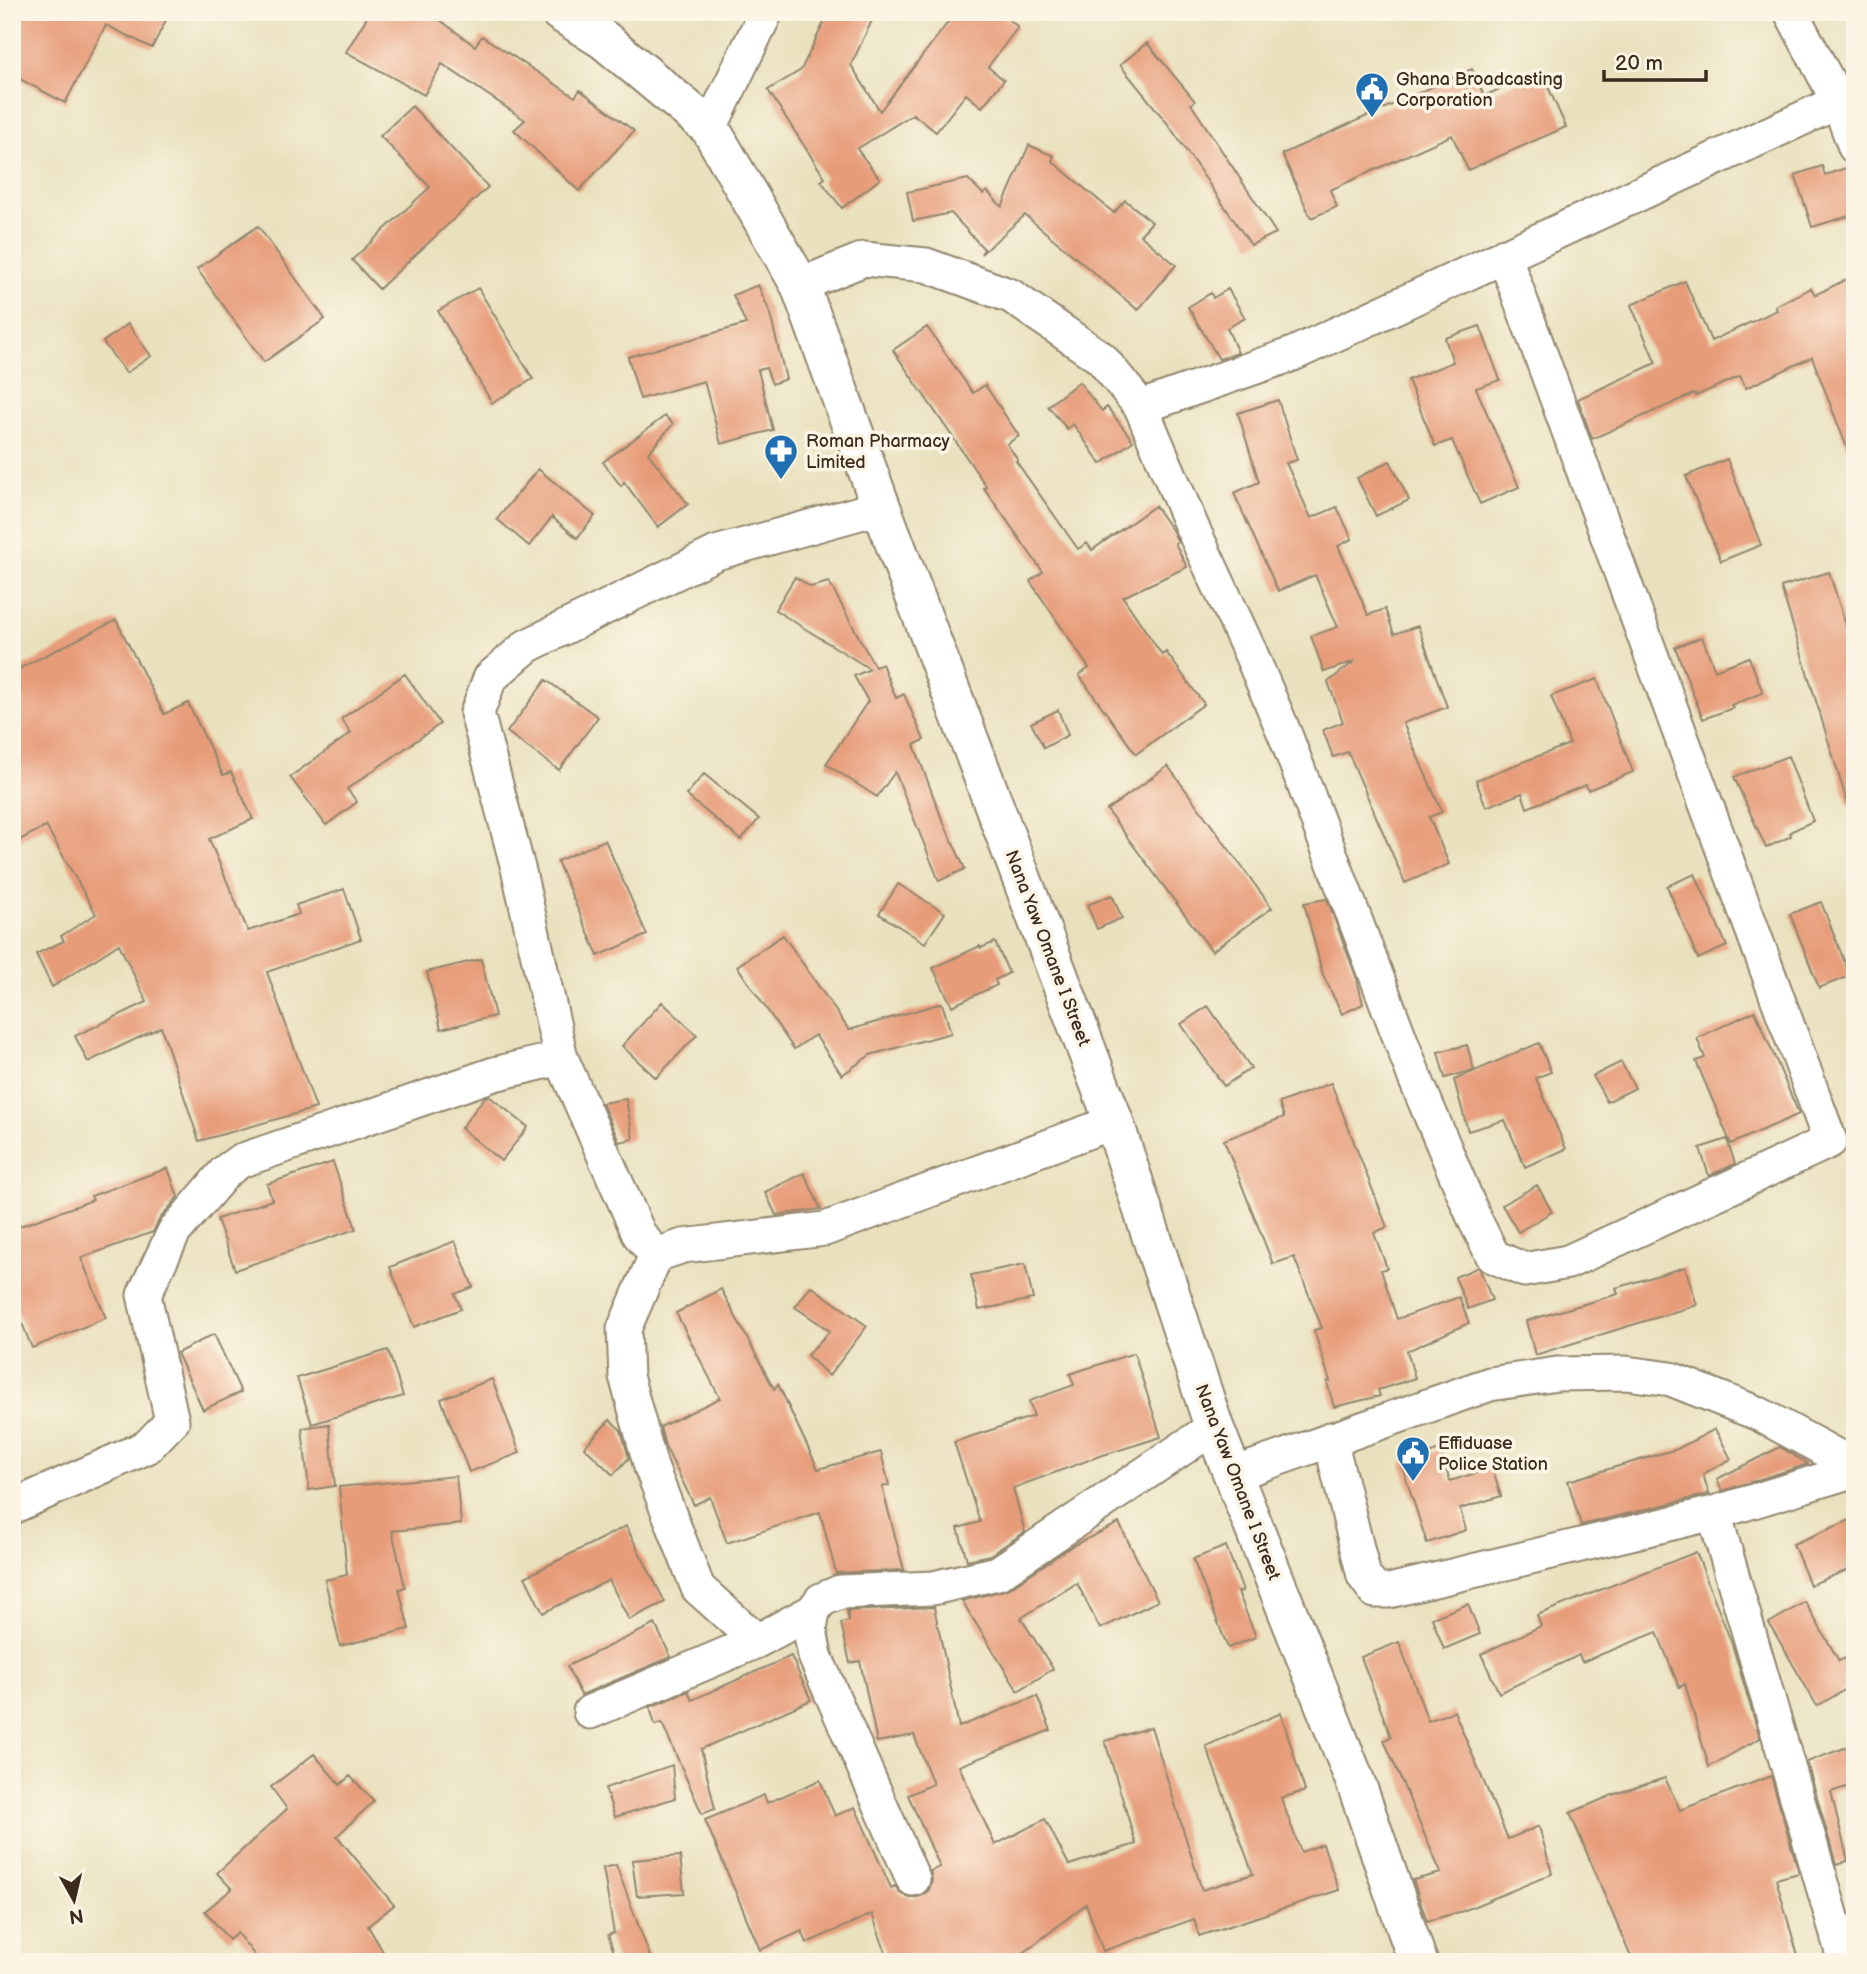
<svg xmlns="http://www.w3.org/2000/svg" width="1867" height="1974" font-family="'Balsamiq Sans',sans-serif">
<rect width="100%" height="100%" fill="#fcf5e5"/>
<filter id="ink" filterUnits="userSpaceOnUse"><feTurbulence type="fractalNoise" baseFrequency=".0143" numOctaves="2"/><feDisplacementMap in="SourceGraphic" scale="14" xChannelSelector="R" yChannelSelector="G"/><feConvolveMatrix kernelMatrix="1 2 1 2 8 2 1 2 1" color-interpolation-filters="sRGB"/></filter>
<filter id="wash" filterUnits="userSpaceOnUse"><feTurbulence type="fractalNoise" baseFrequency=".00686" numOctaves="4" result="noise"/><feDisplacementMap in="SourceGraphic" scale="28" xChannelSelector="R" yChannelSelector="G"/><feGaussianBlur stdDeviation="1.57" result="paint"/><feColorMatrix in="noise" values="0 0 0 0 0 0 0 0 0 0 0 0 0 0 0 0 0 1.4 0 .05"/><feComposite in="paint" operator="in"/></filter>
<g filter="url(#wash)">
<rect width="100%" height="100%" fill="#e9e1be"/>
<g id="blocks">
<path fill="#e79c79" d="M 12,12 L 170,12 L 152,48 L 106,25 L 65,103 L 12,75 Z
M 370,12 L 429,12 L 475,46 L 482,36 L 575,97 L 580,90 L 634,131 L 579,191 L 514,130 L 525,120 L 442,64 L 424,95 L 346,52 Z
M 829,12 L 876,12 L 851,65 L 880,111 L 956,12 L 999,12 L 1018,27 L 988,67 L 1004,80 L 982,107 L 966,94 L 936,132 L 913,114 L 857,149 L 880,179 L 842,208 L 821,181 L 825,178 L 768,90 L 801,70 Z
M 1147,43 L 1195,101 L 1191,104 L 1276,233 L 1251,245 L 1168,124 L 1120,65 Z
M 1472,69 L 1484,96 L 1541,71 L 1566,127 L 1468,170 L 1452,135 L 1330,190 L 1337,207 L 1311,218 L 1282,154 Z
M 412,106 L 488,187 L 379,289 L 352,260 L 430,187 L 380,136 Z
M 1029,145 L 1054,156 L 1052,161 L 1114,213 L 1125,200 L 1152,222 L 1140,235 L 1176,265 L 1138,310 L 1025,215 L 981,254 L 984,249 L 951,213 L 913,221 L 907,192 L 968,179 L 983,194 L 987,191 L 1002,207 Z
M 1822,166 L 1825,175 L 1846,168 L 1855,196 L 1855,214 L 1812,227 L 1795,175 Z
M 258,226 L 325,319 L 264,362 L 197,269 Z
M 1855,275 L 1855,461 L 1852,461 L 1812,357 L 1746,388 L 1740,376 L 1696,396 L 1695,393 L 1592,439 L 1578,399 L 1656,363 L 1631,305 L 1685,281 L 1711,341 L 1777,310 L 1775,306 L 1811,288 L 1815,295 Z
M 758,285 L 769,310 L 786,379 L 772,384 L 766,368 L 758,370 L 773,430 L 721,444 L 704,381 L 640,399 L 628,357 L 746,324 L 733,295 Z
M 478,288 L 533,379 L 492,403 L 438,311 Z
M 1228,289 L 1245,318 L 1227,328 L 1238,353 L 1219,359 L 1188,307 L 1211,293 L 1213,298 Z
M 128,324 L 151,356 L 126,373 L 103,342 Z
M 1480,326 L 1500,380 L 1476,388 L 1519,487 L 1480,504 L 1452,440 L 1435,446 L 1408,380 L 1453,362 L 1445,338 Z
M 927,327 L 973,393 L 985,385 L 1019,436 L 1007,444 L 1018,460 L 1016,461 L 1078,549 L 1087,543 L 1092,550 L 1155,506 L 1172,530 L 1178,542 L 1175,543 L 1187,567 L 1123,597 L 1162,655 L 1166,652 L 1204,704 L 1136,754 L 1079,675 L 1089,668 L 1030,581 L 1043,572 L 984,488 L 986,486 L 893,350 Z
M 1079,382 L 1102,411 L 1107,407 L 1133,441 L 1101,464 L 1073,424 L 1067,429 L 1048,406 Z
M 1278,400 L 1297,460 L 1286,463 L 1311,518 L 1337,507 L 1352,539 L 1338,546 L 1368,615 L 1385,609 L 1394,634 L 1418,626 L 1447,707 L 1403,723 L 1442,812 L 1429,817 L 1449,864 L 1405,883 L 1348,752 L 1333,757 L 1323,730 L 1343,722 L 1328,682 L 1355,661 L 1324,672 L 1311,636 L 1338,627 L 1315,575 L 1278,591 L 1234,493 L 1259,482 L 1238,413 Z
M 665,416 L 673,424 L 648,453 L 688,504 L 658,527 L 624,482 L 621,486 L 603,462 Z
M 1727,459 L 1761,545 L 1721,561 L 1686,476 Z
M 1390,461 L 1409,500 L 1376,516 L 1357,478 Z
M 538,469 L 595,516 L 577,538 L 552,517 L 529,546 L 497,519 Z
M 1829,572 L 1855,654 L 1855,804 L 1848,805 L 1781,587 Z
M 795,577 L 811,587 L 829,582 L 875,667 L 882,664 L 896,698 L 904,694 L 924,740 L 914,745 L 942,819 L 965,869 L 939,881 L 895,772 L 877,797 L 826,764 L 868,701 L 854,676 L 870,669 L 775,610 Z
M 116,620 L 164,714 L 188,703 L 223,775 L 231,772 L 253,819 L 209,839 L 248,931 L 299,914 L 296,905 L 344,889 L 361,939 L 267,972 L 316,1108 L 199,1141 L 161,1027 L 88,1062 L 75,1036 L 147,1002 L 119,944 L 52,987 L 36,954 L 64,941 L 61,936 L 96,914 L 46,826 L 12,844 L 12,672 Z
M 1702,637 L 1715,670 L 1749,657 L 1763,693 L 1731,705 L 1733,708 L 1703,719 L 1675,647 Z
M 405,674 L 440,724 L 347,789 L 357,802 L 326,825 L 290,777 L 351,733 L 341,719 Z
M 1597,679 L 1633,772 L 1588,790 L 1586,785 L 1527,808 L 1522,793 L 1486,807 L 1476,780 L 1570,744 L 1551,696 Z
M 546,680 L 598,717 L 559,770 L 507,732 Z
M 1058,710 L 1068,735 L 1044,748 L 1031,723 Z
M 1788,756 L 1813,821 L 1790,832 L 1791,836 L 1766,848 L 1734,777 Z
M 1168,766 L 1272,908 L 1212,951 L 1107,810 Z
M 704,774 L 759,819 L 741,840 L 686,795 Z
M 605,840 L 647,935 L 598,956 L 557,861 Z
M 1695,874 L 1727,946 L 1698,959 L 1667,886 Z
M 898,884 L 945,913 L 925,943 L 879,914 Z
M 1112,895 L 1122,918 L 1097,929 L 1087,905 Z
M 1327,899 L 1357,979 L 1363,1004 L 1342,1014 L 1323,975 L 1304,903 Z
M 1821,902 L 1850,976 L 1819,988 L 1790,914 Z
M 783,935 L 849,1030 L 942,1003 L 951,1033 L 870,1055 L 842,1075 L 815,1035 L 794,1049 L 737,966 Z
M 995,942 L 1009,973 L 995,980 L 997,985 L 952,1006 L 933,968 L 980,946 L 981,948 Z
M 481,959 L 495,1016 L 441,1029 L 427,972 Z
M 662,1002 L 697,1035 L 656,1078 L 622,1046 Z
M 1208,1006 L 1251,1068 L 1224,1086 L 1181,1024 Z
M 1755,1011 L 1799,1114 L 1731,1144 L 1696,1061 L 1705,1058 L 1697,1038 Z
M 1539,1043 L 1551,1072 L 1536,1078 L 1566,1149 L 1525,1167 L 1505,1120 L 1468,1131 L 1454,1080 Z
M 1467,1045 L 1474,1070 L 1445,1078 L 1438,1052 Z
M 1621,1062 L 1635,1088 L 1607,1102 L 1593,1076 Z
M 1331,1083 L 1387,1227 L 1374,1233 L 1387,1268 L 1381,1270 L 1397,1319 L 1459,1297 L 1469,1323 L 1407,1351 L 1415,1378 L 1378,1390 L 1380,1396 L 1334,1407 L 1327,1382 L 1330,1381 L 1314,1330 L 1322,1328 L 1294,1257 L 1273,1264 L 1224,1140 L 1284,1117 L 1279,1103 Z
M 489,1096 L 528,1127 L 501,1161 L 461,1128 L 485,1097 Z
M 626,1099 L 633,1139 L 619,1142 L 602,1103 Z
M 1727,1139 L 1735,1164 L 1709,1176 L 1700,1148 Z
M 333,1162 L 356,1229 L 235,1270 L 217,1219 L 272,1200 L 267,1184 Z
M 168,1168 L 178,1197 L 159,1220 L 153,1232 L 81,1258 L 106,1318 L 32,1348 L 12,1298 L 12,1229 L 93,1200 L 91,1196 Z
M 804,1173 L 821,1209 L 776,1215 L 765,1192 Z
M 1537,1185 L 1552,1212 L 1518,1232 L 1502,1205 Z
M 455,1241 L 473,1287 L 455,1294 L 461,1309 L 414,1327 L 390,1267 Z
M 1025,1264 L 1033,1299 L 979,1310 L 971,1275 Z
M 1479,1267 L 1492,1300 L 1468,1309 L 1455,1277 Z
M 1685,1267 L 1697,1305 L 1535,1355 L 1526,1321 L 1618,1294 L 1616,1288 Z
M 811,1286 L 867,1326 L 829,1376 L 807,1355 L 830,1331 L 795,1307 Z
M 721,1289 L 774,1389 L 778,1384 L 818,1469 L 881,1452 L 889,1485 L 882,1487 L 904,1570 L 836,1573 L 820,1512 L 727,1543 L 710,1497 L 694,1505 L 665,1446 L 660,1427 L 720,1398 L 676,1313 Z
M 214,1334 L 241,1392 L 203,1410 L 177,1353 Z
M 388,1350 L 403,1396 L 312,1424 L 297,1378 Z
M 1134,1353 L 1161,1437 L 1097,1457 L 1013,1488 L 1025,1532 L 990,1555 L 967,1560 L 958,1528 L 980,1522 L 954,1442 L 1034,1416 L 1029,1401 L 1074,1385 L 1070,1374 Z
M 492,1379 L 520,1453 L 469,1472 L 441,1399 Z
M 610,1420 L 621,1430 L 629,1458 L 613,1475 L 584,1447 Z
M 329,1424 L 335,1486 L 309,1490 L 302,1428 Z
M 1715,1429 L 1731,1459 L 1703,1474 L 1709,1494 L 1581,1525 L 1568,1481 L 1677,1449 Z
M 1780,1447 L 1808,1464 L 1722,1491 L 1717,1479 Z
M 1440,1450 L 1450,1481 L 1492,1468 L 1501,1496 L 1460,1509 L 1466,1530 L 1427,1543 L 1401,1463 Z
M 456,1476 L 461,1524 L 392,1531 L 405,1587 L 399,1589 L 409,1629 L 340,1646 L 325,1580 L 347,1575 L 339,1487 Z
M 1855,1518 L 1855,1567 L 1810,1585 L 1793,1544 Z
M 1119,1523 L 1158,1601 L 1100,1629 L 1077,1583 L 1021,1618 L 1053,1669 L 1018,1691 L 962,1601 L 1008,1589 L 1072,1546 Z
M 626,1526 L 665,1602 L 629,1620 L 609,1580 L 543,1613 L 525,1577 Z
M 1226,1546 L 1243,1591 L 1238,1592 L 1256,1637 L 1228,1648 L 1193,1559 Z
M 1696,1552 L 1732,1644 L 1760,1738 L 1709,1767 L 1685,1684 L 1679,1687 L 1657,1632 L 1582,1662 L 1579,1655 L 1499,1693 L 1481,1654 L 1541,1626 L 1537,1615 Z
M 1805,1602 L 1839,1661 L 1855,1654 L 1855,1684 L 1817,1706 L 1769,1623 Z
M 1468,1604 L 1480,1634 L 1444,1649 L 1432,1618 Z
M 934,1607 L 959,1727 L 1037,1696 L 1051,1730 L 959,1766 L 995,1845 L 1045,1819 L 1069,1865 L 1136,1844 L 1105,1741 L 1151,1727 L 1202,1890 L 1253,1874 L 1206,1746 L 1281,1713 L 1305,1791 L 1281,1798 L 1301,1852 L 1323,1844 L 1339,1890 L 1199,1936 L 1194,1919 L 1103,1951 L 1086,1904 L 1012,1962 L 889,1962 L 872,1914 L 807,1943 L 802,1931 L 760,1950 L 705,1820 L 764,1795 L 767,1803 L 820,1780 L 835,1816 L 855,1807 L 891,1888 L 895,1886 L 901,1894 L 912,1898 L 921,1896 L 929,1890 L 932,1880 L 930,1871 L 940,1867 L 908,1795 L 933,1784 L 914,1735 L 877,1742 L 860,1661 L 850,1663 L 841,1623 L 849,1621 L 847,1611 Z
M 655,1624 L 671,1657 L 581,1695 L 567,1666 Z
M 1399,1642 L 1428,1721 L 1454,1711 L 1508,1839 L 1539,1826 L 1552,1874 L 1463,1911 L 1427,1921 L 1413,1880 L 1441,1873 L 1384,1740 L 1391,1737 L 1361,1657 Z
M 791,1656 L 811,1700 L 701,1749 L 715,1809 L 702,1814 L 662,1723 L 655,1725 L 650,1707 L 688,1691 L 692,1700 Z
M 1855,1744 L 1855,1784 L 1831,1792 L 1848,1861 L 1836,1864 L 1807,1762 Z
M 314,1754 L 340,1785 L 350,1776 L 374,1801 L 337,1836 L 394,1905 L 368,1926 L 389,1962 L 260,1962 L 237,1933 L 229,1940 L 205,1911 L 232,1889 L 217,1873 L 287,1809 L 271,1787 Z
M 672,1765 L 675,1798 L 615,1817 L 605,1788 Z
M 1771,1776 L 1799,1873 L 1776,1879 L 1798,1956 L 1779,1962 L 1633,1962 L 1570,1813 L 1615,1794 L 1665,1778 L 1680,1810 Z
M 680,1856 L 684,1893 L 637,1896 L 632,1860 Z
M 616,1865 L 652,1962 L 617,1962 L 608,1935 L 614,1933 L 603,1868 Z"/>
</g>
</g>
<g filter="url(#ink)">
<use href="#blocks" fill-opacity="0" stroke="#92866e" stroke-width="2"/>
<g fill="none" stroke-linecap="round" stroke-linejoin="round">
<g stroke="#92866e" stroke-width="37">
<path id="street" d="M 1791,12 L 1838,101 L 1855,147
M 710,128 L 766,12
M 800,285 L 864,259 L 926,265 L 1011,296 L 1101,358 L 1141,407 L 1293,354 L 1855,94
M 1141,407 L 1191,525 L 1250,652 L 1286,737 L 1415,1078 L 1475,1220 L 1493,1256 L 1524,1270 L 1568,1262 L 1830,1141 L 1504,255
M 881,507 L 716,553 L 527,646 L 490,678 L 477,713 L 519,872 L 561,1058 L 639,1234 L 656,1255 L 683,1246 L 825,1229 L 1114,1122
M 656,1255 L 624,1329 L 626,1376 L 651,1467 L 698,1588 L 757,1641
M 1330,1439 L 1364,1576 L 1375,1591 L 1389,1591 L 1714,1513 L 1855,1470
M 1234,1474 L 1490,1384 L 1557,1374 L 1626,1373 L 1671,1379 L 1759,1414 L 1855,1466
M 12,1507 L 147,1447 L 172,1421 L 144,1295 L 174,1232 L 226,1171 L 240,1161 L 494,1074 L 561,1058
M 1714,1513 L 1845,1962
M 590,1712 L 757,1641 L 813,1611
M 913,1879 L 815,1656 L 810,1630 L 813,1611 L 821,1600 L 840,1592 L 933,1588 L 998,1573 L 1214,1427"/>
</g>
<g stroke="#92866e" stroke-width="42">
<path id="primary" d="M 560,12 L 604,40 L 710,128 L 800,285 L 881,507 L 1114,1122 L 1214,1427 L 1357,1786 L 1418,1962"/>
</g>
<use href="#street" stroke="#fff" stroke-width="33"/>
<use href="#primary" stroke="#fff" stroke-width="38"/>
</g>
</g>
<defs>
<g id="civic-pin" transform="scale(1.75)"><path d="M0 17L-7.5 6A9.5 9.5 0 1 1 7.5 6Z" fill="#1f6fb2" stroke="#fcf5e5"/><path d="M-.6-6.5H3V-4.5H.6V-3L4-1V1h2V6H-6V1h2V-1L-.6-3ZM-1.2 2.5V6h2.4V2.5Z" fill="#fff"/></g>
<g id="pharmacy-pin" transform="scale(1.75)"><path d="M0 17L-7.5 6A9.5 9.5 0 1 1 7.5 6Z" fill="#1f6fb2" stroke="#fcf5e5"/><path d="M-2-6h4v4h4v4h-4v4h-4v-4h-4v-4h4Z" fill="#fff"/></g>
</defs>
<g fill-rule="evenodd">
<use href="#civic-pin" x="1372" y="89"/>
<use href="#pharmacy-pin" x="781" y="451"/>
<use href="#civic-pin" x="1413" y="1453"/>
</g>
<g text-anchor="middle" stroke-width="7" stroke-linejoin="round" paint-order="stroke">
<g font-size="18" fill="#3b2a1e" stroke="#fcf5e5" text-anchor="start">
<text x="1396" y="85">Ghana Broadcasting<tspan x="1396" dy="21">Corporation</tspan></text>
<text x="806" y="447">Roman Pharmacy<tspan x="806" dy="21">Limited</tspan></text>
<text x="1438" y="1449">Effiduase<tspan x="1438" dy="21">Police Station</tspan></text>
</g>
<g font-size="18" fill="#3b2a1e" stroke="#fcf5e5">
<text transform="translate(1048 948) rotate(69)" y="6">Nana Yaw Omane I Street</text>
<text transform="translate(1238 1482) rotate(69)" y="6">Nana Yaw Omane I Street</text>
</g>
</g>
<rect width="1867" height="1974" fill="none" stroke="#fcf5e5" stroke-width="42"/>
<g transform="translate(74 1900) rotate(172)" stroke="#fcf5e5" stroke-width="5" paint-order="stroke">
<path d="M0-5L12 26L0 18L-12 26Z" fill="#3b2a1e"/>
<text y="-10" font-size="19" font-weight="bold" text-anchor="middle" fill="#3b2a1e">N</text>
</g>
<path d="M1604 70v10h102v-10" fill="none" stroke="#3b2a1e" stroke-width="3.5"/>
<text x="1615" y="70" font-size="21" fill="#3b2a1e" stroke="#fcf5e5" stroke-width="5" paint-order="stroke">20 m</text>
</svg>
